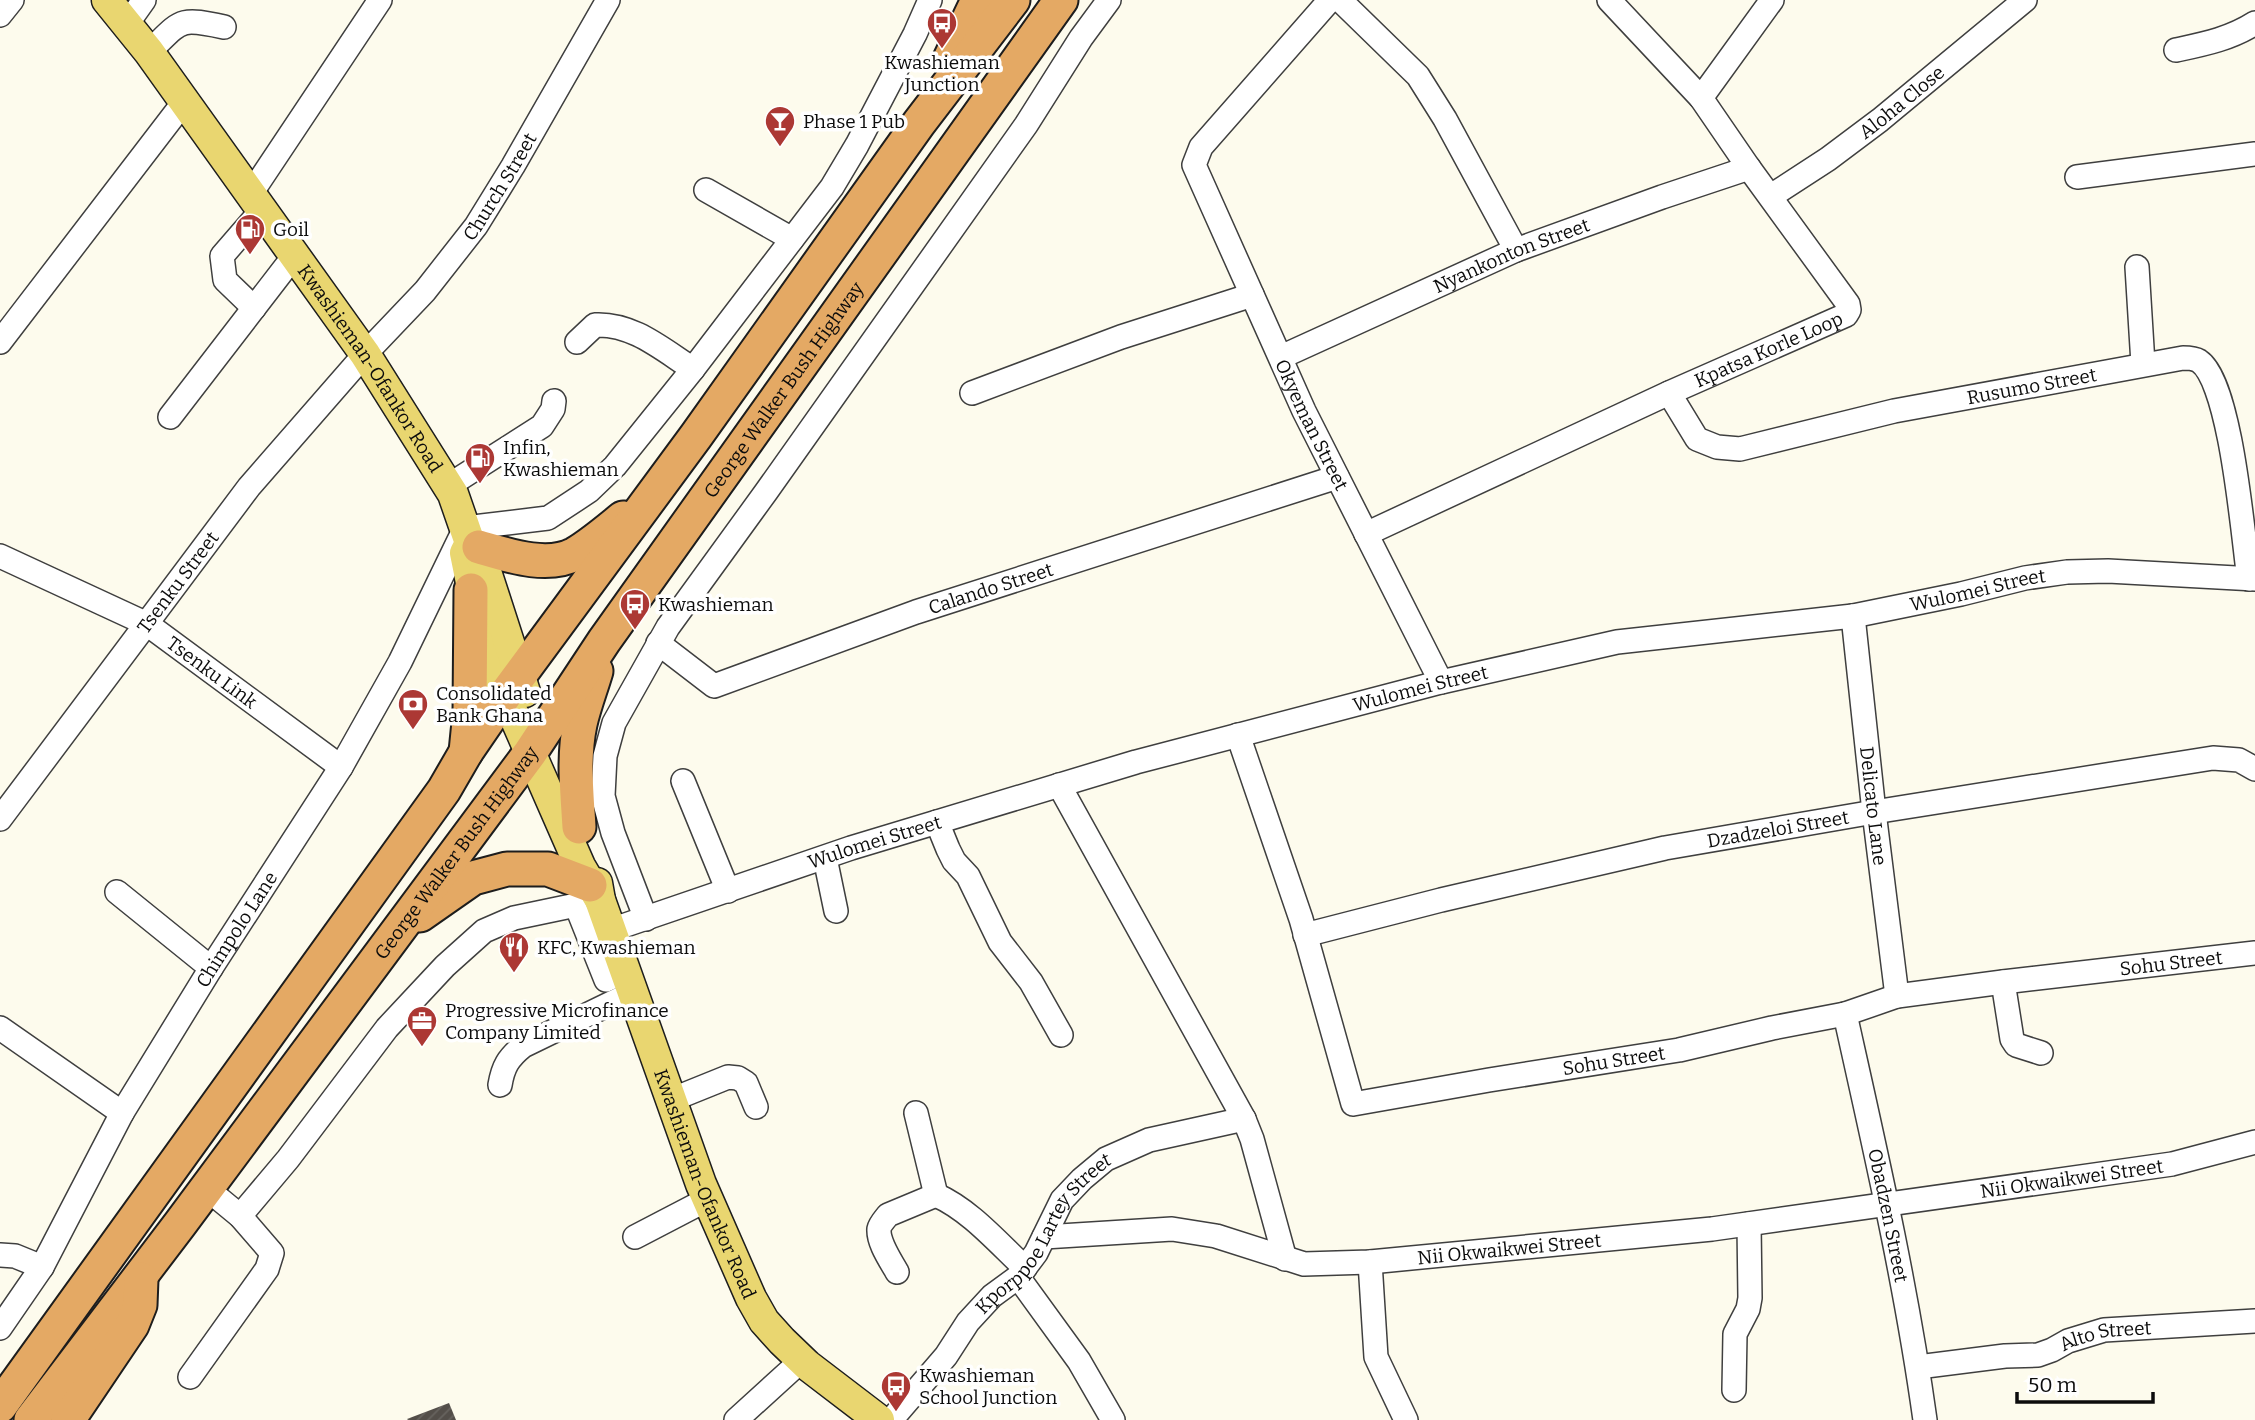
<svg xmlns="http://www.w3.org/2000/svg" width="2255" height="1420" font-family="Bitter,serif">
<defs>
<pattern id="building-hatch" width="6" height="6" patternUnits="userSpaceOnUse" patternTransform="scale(1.75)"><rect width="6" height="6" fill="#534e49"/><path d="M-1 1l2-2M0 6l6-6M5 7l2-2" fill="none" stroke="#67635f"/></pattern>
</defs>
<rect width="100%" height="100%" fill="#fdfbed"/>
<path fill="url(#building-hatch)" d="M 449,1403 L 456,1420 L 408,1420 L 407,1419 Z"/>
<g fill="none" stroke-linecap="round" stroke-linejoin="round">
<g stroke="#3f3f3f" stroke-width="26">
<g id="minor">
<path id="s1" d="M 1330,0 L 1201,147 L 1194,165 L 1304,411 L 1441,682"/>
<path d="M 1340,0 L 1418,76 L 1445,119 L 1516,250"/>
<path d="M 0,15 L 12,0"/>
<path d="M 127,24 L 144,0"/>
<path d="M 2176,50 C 2204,44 2230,39 2255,23"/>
<path d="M 149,52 C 182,20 178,17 224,27"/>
<path d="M 1701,98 L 1772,0"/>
<path d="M 2077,177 L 2255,154"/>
<path d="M 706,190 L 792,239"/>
<path d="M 250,195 L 380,0"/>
<path id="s2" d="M 1771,196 L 1828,159 L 1880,120 L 2025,0"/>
<path d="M 2137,267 L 2143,364"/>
<path d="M 254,308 L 225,280 L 222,256 L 261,211"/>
<path d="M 0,342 L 184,102"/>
<path d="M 577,342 L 595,325 C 633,323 663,350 693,369"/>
<path id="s3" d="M 1281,357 L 1516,250 L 1662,197 L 1749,168"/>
<path d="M 972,393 L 1121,337 L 1252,295"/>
<path id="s4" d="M 1669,393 L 1697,439 L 1717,447 L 1740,449 L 1894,411 L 2183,358 C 2188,358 2194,358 2199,361 C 2231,382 2243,537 2249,579"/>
<path d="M 170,417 L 294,256"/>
<path d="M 448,486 L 542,426 L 553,409 L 554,401"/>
<path id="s5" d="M 1366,534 L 1669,393 L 1846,315 L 1849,310 L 1848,304 L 1749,168 L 1701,98 L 1609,0"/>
<path id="s6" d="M 0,556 L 147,624 L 341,767"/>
<path id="s7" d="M 1853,616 L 1874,812 L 1897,996"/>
<path id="s8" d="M 658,643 L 714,686 L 916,612 L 1337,477"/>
<path id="s9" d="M 1238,735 L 1301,919 L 1353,1104 L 1489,1080 L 1679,1050 L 1772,1028 L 1845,1014 L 1897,996 L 2003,982 L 2255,953"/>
<path d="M 683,781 L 728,891"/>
<path d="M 1059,785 L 1244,1119 L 1252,1139 L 1285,1259"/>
<path id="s10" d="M 0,819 L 249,487 L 365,354 L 425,291 L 476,226 L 513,166 L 608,0"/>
<path d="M 937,822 L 948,849 L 954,861 L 968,876 L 1000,942 L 1031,982 L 1061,1035"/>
<path d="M 825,858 L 836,911"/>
<path d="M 117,892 L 211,968"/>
<path d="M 576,905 L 606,980 L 625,972"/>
<path d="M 646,919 L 613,833 L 603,796 L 605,756 L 614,723 L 668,627 L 766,492 L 1026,125 L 1081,38 L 1109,0"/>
<path id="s11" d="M 611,930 L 851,848 L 1136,762 L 1441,682 L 1617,642 L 1853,616 L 1961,594 L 2025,578 L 2067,572 L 2108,571 L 2255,579"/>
<path id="s12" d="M 1305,935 L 1441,900 L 1665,848 L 1874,812 L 2213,758 L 2239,760 L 2255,769"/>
<path d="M 2003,982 L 2012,1039 L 2016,1045 L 2041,1053"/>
<path id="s13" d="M 1845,1014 C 1875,1149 1906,1283 1925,1420"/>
<path d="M 0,1028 L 122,1113"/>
<path d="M 500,1085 C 503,1067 508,1058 523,1046 L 634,992"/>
<path d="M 671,1100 L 728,1077 L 738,1078 L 746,1083 L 756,1107"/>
<path d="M 916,1113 L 936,1195"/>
<path d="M 936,1195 C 970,1210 998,1243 1025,1268"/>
<path d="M 240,1216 L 288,1159 L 387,1028 L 445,966 L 484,931 L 514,918 L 600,900"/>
<path d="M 635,1237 L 708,1199"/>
<path id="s14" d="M 1044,1237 L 1172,1229 L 1216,1236 L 1304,1264 L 1370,1262 L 1712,1229 L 2172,1164 L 2255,1142"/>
<path d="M 0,1255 L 15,1256 L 42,1267"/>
<path d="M 1370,1262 L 1376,1357 L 1406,1420"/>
<path d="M 897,1272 C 891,1261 878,1243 879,1229 C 880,1224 885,1219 888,1215 L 936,1195"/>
<path d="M 1018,1277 L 1079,1361 L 1113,1420"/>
<path id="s15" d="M 0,1328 L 42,1267 L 122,1113 L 211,968 L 341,767 L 400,662 L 465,528 L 548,518 L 589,491 L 615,466 L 693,369 L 832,187 L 857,145 L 915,34 L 930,0"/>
<path id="s16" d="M 1918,1367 L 2005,1356 L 2038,1355 L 2052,1350 L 2068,1341 L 2104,1330 L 2255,1321"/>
<path d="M 190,1377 L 267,1269 L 272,1253 L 240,1216 L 206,1188"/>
<path d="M 1734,1390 L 1735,1334 L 1748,1309 L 1750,1298 L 1749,1224"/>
<path d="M 736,1420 L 802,1360"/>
<path id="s17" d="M 891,1420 L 946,1356 L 968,1322 L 992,1296 L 1018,1277 L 1036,1253 L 1062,1200 L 1082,1179 L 1106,1159 L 1149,1140 L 1244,1119"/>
</g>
</g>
<g stroke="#1d1d1d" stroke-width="33">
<g id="major">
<path id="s18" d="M 107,0 L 149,52 L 365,354 L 453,494 L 470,543 L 465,553 L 480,627 L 505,695 L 580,866 L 600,900"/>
<path d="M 481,556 L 525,692"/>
<path id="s19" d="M 597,883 L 600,900 L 701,1184 L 751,1298 L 764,1321 L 782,1341 L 807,1365 L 879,1420"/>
</g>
</g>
<g stroke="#1d1d1d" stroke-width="37">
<g id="highway">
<path d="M 949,61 L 978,0"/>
<path d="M 479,547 C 507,555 547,569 575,554 C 592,544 608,530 623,518"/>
<path d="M 466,752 L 470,712 L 471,590"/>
<path d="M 579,827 C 577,793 573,757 580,724 C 584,706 591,688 596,671"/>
<path d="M 420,915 L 473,878 L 507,869 L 548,869 L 590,885"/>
<path d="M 0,1406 L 444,790 L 466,752 L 505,695 L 696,436 L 919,123 L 1013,0"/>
<path id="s20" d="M 31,1420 L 180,1224 L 530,753 L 604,641 L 1061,0"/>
<path d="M 68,1420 L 132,1325 L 140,1305 L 141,1279"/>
</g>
</g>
<use href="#minor" stroke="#fff" stroke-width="23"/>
<use href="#major" stroke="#e9d670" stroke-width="30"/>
<use href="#highway" stroke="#e4a964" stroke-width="33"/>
</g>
<defs>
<g id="bus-pin" transform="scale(1.575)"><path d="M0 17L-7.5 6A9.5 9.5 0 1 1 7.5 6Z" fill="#ac3834" stroke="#fff"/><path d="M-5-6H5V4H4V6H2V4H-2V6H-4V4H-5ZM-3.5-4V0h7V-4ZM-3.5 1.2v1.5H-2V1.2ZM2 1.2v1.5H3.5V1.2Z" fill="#fff"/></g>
<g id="bar-pin" transform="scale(1.575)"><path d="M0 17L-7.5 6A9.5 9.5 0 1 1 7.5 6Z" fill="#ac3834" stroke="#fff"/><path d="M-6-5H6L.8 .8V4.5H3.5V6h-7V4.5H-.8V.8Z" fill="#fff"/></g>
<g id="fuel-pin" transform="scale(1.575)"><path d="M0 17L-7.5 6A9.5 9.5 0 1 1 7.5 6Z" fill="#ac3834" stroke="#fff"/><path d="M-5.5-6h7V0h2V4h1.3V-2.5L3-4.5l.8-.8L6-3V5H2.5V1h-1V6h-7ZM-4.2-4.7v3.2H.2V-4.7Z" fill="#fff"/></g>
<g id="bank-pin" transform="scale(1.575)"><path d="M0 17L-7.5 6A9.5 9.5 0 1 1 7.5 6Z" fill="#ac3834" stroke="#fff"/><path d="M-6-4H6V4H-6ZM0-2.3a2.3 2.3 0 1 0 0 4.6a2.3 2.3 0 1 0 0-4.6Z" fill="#fff"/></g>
<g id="restaurant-pin" transform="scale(1.575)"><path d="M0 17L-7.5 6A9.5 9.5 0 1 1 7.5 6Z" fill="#ac3834" stroke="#fff"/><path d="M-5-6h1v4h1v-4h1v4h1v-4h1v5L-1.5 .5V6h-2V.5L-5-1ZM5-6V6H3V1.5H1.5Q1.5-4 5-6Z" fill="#fff"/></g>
<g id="office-pin" transform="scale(1.575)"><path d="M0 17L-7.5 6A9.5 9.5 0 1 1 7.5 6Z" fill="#ac3834" stroke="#fff"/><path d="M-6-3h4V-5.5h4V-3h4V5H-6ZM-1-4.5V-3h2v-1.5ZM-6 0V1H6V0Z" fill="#fff"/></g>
</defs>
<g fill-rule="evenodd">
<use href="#bus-pin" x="942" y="23"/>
<use href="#bar-pin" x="780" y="121"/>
<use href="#fuel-pin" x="250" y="229"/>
<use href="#fuel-pin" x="480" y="458"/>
<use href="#bus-pin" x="635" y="604"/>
<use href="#bank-pin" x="413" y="704"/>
<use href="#restaurant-pin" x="514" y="947"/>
<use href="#office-pin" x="422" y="1021"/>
<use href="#bus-pin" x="896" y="1386"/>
</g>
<g text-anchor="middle" stroke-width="7" stroke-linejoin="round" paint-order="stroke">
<g font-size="19" fill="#0c0c0c" stroke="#fff" text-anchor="start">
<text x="942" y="69" text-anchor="middle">Kwashieman<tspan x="942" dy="22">Junction</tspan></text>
<text x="803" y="128">Phase 1 Pub</text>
<text x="273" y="236">Goil</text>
<text x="503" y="454">Infin,<tspan x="503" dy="22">Kwashieman</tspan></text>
<text x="658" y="611">Kwashieman</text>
<text x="436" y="700">Consolidated<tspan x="436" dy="22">Bank Ghana</tspan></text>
<text x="537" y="954">KFC, Kwashieman</text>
<text x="445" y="1017">Progressive Microfinance<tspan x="445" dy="22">Company Limited</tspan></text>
<text x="919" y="1382">Kwashieman<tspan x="919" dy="22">School Junction</tspan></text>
</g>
<g font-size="19" fill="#0c0c0c" stroke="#fff">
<text dy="7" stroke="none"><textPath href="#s2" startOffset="161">Aloha Close</textPath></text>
<text dy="7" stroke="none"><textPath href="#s10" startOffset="807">Church Street</textPath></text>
<text dy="7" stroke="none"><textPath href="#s3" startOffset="252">Nyankonton Street</textPath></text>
<text dy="7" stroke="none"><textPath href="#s5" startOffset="443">Kpatsa Korle Loop</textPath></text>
<text dy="7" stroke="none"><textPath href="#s18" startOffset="453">Kwashieman-Ofankor Road</textPath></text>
<text dy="7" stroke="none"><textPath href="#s4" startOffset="397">Rusumo Street</textPath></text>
<text dy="7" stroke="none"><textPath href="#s20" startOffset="1276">George Walker Bush Highway</textPath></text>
<text dy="7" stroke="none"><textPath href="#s1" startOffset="500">Okyeman Street</textPath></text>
<text dy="7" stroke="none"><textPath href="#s10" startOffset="296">Tsenku Street</textPath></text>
<text dy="7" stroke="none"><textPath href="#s8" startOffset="364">Calando Street</textPath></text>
<text dy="7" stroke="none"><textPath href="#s11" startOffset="1412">Wulomei Street</textPath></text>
<text dy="7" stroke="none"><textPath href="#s6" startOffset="243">Tsenku Link</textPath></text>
<text dy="7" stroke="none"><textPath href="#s11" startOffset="845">Wulomei Street</textPath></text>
<text dy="7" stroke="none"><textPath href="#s7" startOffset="191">Delicato Lane</textPath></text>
<text dy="7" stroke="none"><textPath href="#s12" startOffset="485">Dzadzeloi Street</textPath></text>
<text dy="7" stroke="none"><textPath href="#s11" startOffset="278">Wulomei Street</textPath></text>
<text dy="7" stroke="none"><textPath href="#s20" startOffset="709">George Walker Bush Highway</textPath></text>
<text dy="7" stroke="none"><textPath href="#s15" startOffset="464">Chimpolo Lane</textPath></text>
<text dy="7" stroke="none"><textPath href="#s9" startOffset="1218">Sohu Street</textPath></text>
<text dy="7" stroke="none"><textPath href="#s9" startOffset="651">Sohu Street</textPath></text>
<text dy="7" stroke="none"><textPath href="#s14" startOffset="1038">Nii Okwaikwei Street</textPath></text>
<text dy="7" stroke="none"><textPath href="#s19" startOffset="320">Kwashieman-Ofankor Road</textPath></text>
<text dy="7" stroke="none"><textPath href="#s13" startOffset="206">Obadzen Street</textPath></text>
<text dy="7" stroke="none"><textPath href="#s17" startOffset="243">Kporppoe Lartey Street</textPath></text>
<text dy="7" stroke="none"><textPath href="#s14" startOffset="471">Nii Okwaikwei Street</textPath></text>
<text dy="7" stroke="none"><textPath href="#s16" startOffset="192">Alto Street</textPath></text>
</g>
</g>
<path d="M2017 1392v10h136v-10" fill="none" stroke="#0c0c0c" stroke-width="3.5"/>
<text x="2028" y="1392" font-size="21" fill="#0c0c0c" stroke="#ffffff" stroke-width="5" paint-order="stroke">50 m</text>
</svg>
